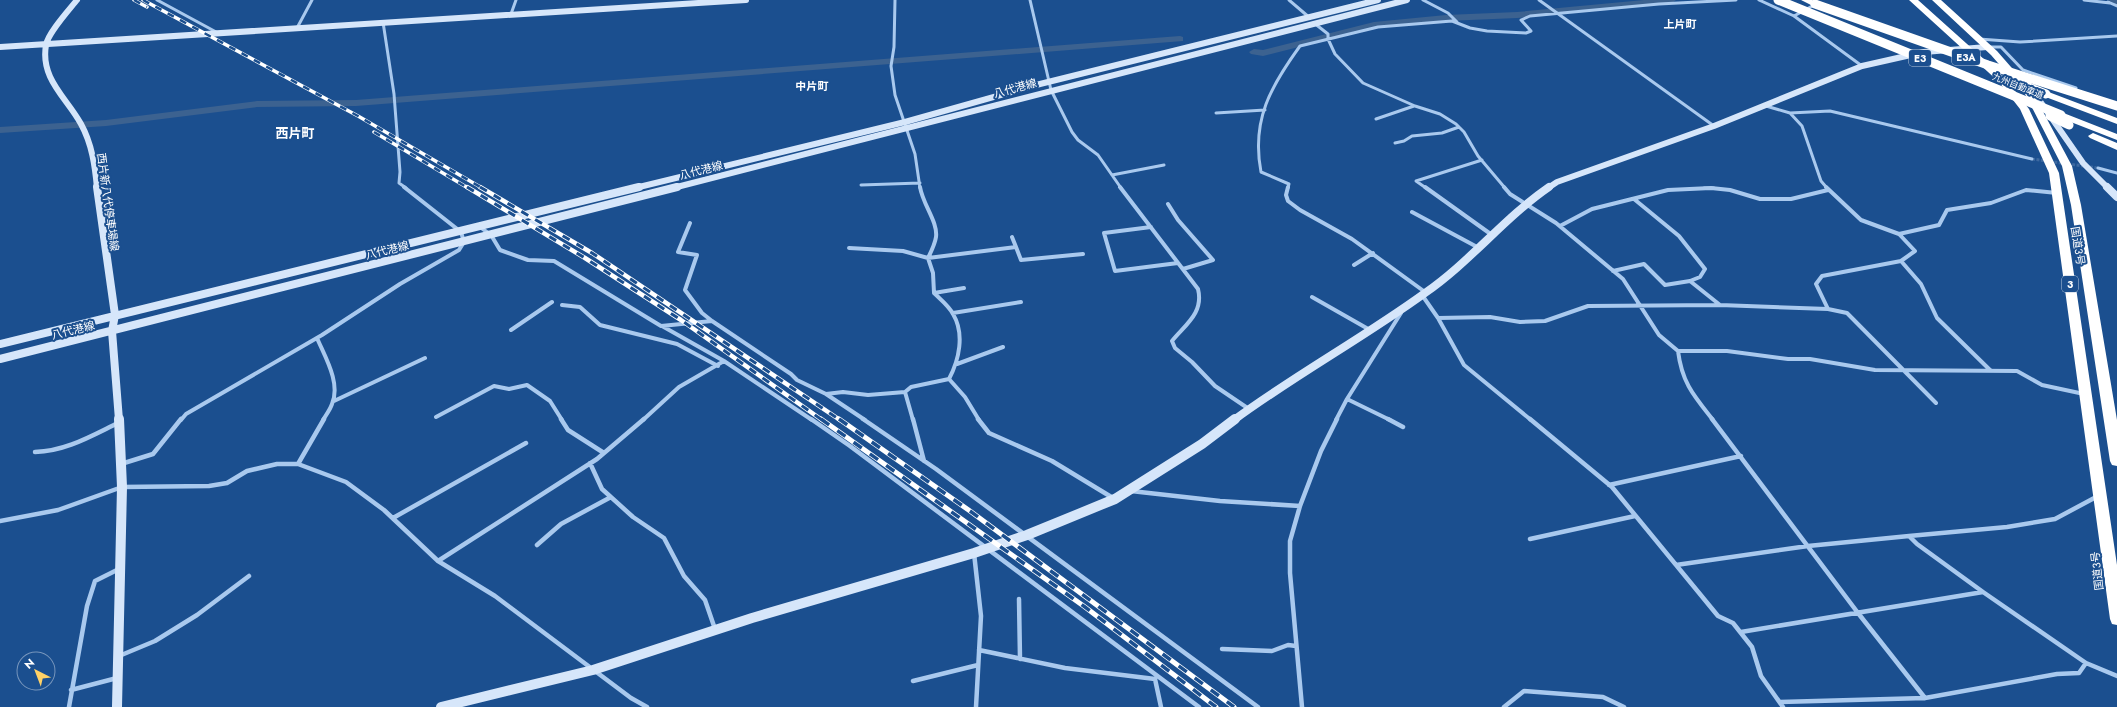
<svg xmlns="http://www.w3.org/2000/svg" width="2117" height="707" font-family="Jost,'Noto Sans JP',sans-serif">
<rect width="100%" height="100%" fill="#1b4f8f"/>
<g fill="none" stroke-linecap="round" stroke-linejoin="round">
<path fill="#3c6290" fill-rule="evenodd" d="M 1644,0 L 1676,0 L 1672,3 L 1517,18 L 1446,21 L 1374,28 L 1263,56 L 1251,54 L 1249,52 L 1254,49 L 1263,50 L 1374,22 L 1446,15 L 1517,12 Z
M 2108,0 L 2117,0 L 2117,6 Z
M 1180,36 L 1183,37 L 1183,41 L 356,106 L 257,107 L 106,126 L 0,133 L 0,127 L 106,120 L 257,101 L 356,100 Z"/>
<path stroke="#3d69a0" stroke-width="3" stroke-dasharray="3 1.5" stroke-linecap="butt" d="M 2032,159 L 2098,168"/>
<path stroke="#a9c9ee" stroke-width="3" d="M 157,0 L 218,33
M 895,0 L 894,47 L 891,66 L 895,95 L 915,154 L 920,188
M 1030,0 L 1051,90 L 1072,132 L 1078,140 L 1098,155 L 1121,188
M 1289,0 L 1310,18
M 1423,0 L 1448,13 L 1457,22
M 1539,0 L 1714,126
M 1759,0 L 1794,16 L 1862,66
M 2084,0 L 2110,3
M 2108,2 L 2117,6
M 511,14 L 516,0
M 1794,16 L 1816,4
M 383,22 L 394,94 L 400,172 L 399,183 L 406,188
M 1314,23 L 1328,34 L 1328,39 L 1335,54 L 1363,83 L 1415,106 L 1440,114 L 1456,124 L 1464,132 L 1478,156 L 1505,188
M 297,28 L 312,0
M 1979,39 L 2020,42 L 2117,36
M 1988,47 L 2001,47 L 2023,70 L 2076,88
M 1766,106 L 1790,113 L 1830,111 L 2032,159
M 1216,113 L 1265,110
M 1790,113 L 1802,126 L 1821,181 L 1827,188
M 1376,119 L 1414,106
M 1395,143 L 1404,141 L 1412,136 L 1442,133 L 1459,127
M 2098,168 L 2117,173
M 1112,175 L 1164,165
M 861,185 L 920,183
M 1288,188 L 1289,184 L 1261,172 C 1251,120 1271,86 1300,46 L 1378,27 L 1452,21 L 1470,28 L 1487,31 L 1526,33 L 1531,31 L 1521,20 L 1530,16 L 1659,4 L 1736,0
M 1426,188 L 1416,181 L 1482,160
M 1704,188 L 1714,188"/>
<path stroke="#a9c9ee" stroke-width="4" d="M 1120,187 L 1198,289 C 1204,313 1185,325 1172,341 L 1175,348 L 1192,362 L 1215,386 L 1249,409
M 1288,187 L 1286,195 L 1288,201 L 1300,210 L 1352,239 L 1425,292
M 1425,187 L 1492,235
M 1504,187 L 1510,194 L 1556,223 L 1623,279 L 1659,335 L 1678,351 L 1727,351 L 1788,359 L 1810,359 L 1875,370 L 2017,371 L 2042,385 L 2084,394
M 1826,187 L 1861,220 L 1899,234 L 1915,251 L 1901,261 L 1822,276 L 1816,284 L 1828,309
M 1634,199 L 1679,236 L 1705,269 L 1700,277 L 1690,281 L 1720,305
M 1168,204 L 1178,220 L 1213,260 L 1183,269
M 1412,212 L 1479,248
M 690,223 L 678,252 L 697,255 L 685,290 L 702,313 L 712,321
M 1560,226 L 1592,209 L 1668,190 L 1711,188 L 1730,190 L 1760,199 L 1791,199 L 1828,190
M 480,227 L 491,235 L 500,250 L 528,260 L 554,261 L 661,326 L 712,321 L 791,374 L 797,380 L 826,394 L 865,420
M 1151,227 L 1104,233 L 1115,271 L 1178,263
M 1899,234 L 1939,225 L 1947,210 L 1991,203 L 2026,190 L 2057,193
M 1016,247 L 1021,260 L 1083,254
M 849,248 L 903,251 L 928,258 L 1016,247 L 1012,237
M 1901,261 L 1921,284 L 1937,318 L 1990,370
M 1354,265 L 1373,253
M 1613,271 L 1644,264 L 1665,285 L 1690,281
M 934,293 L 964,288
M 1422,295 L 1438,318 L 1464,365 L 1531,420
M 1312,297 L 1370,330
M 562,305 L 580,307 L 600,325 L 677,344 L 718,366
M 953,313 L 1021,302
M 1438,318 L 1490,317 L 1520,322 L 1545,321 L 1588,306 L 1720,305 L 1828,309 L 1847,313 L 1936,403
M 662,326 L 724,361 L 812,420
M 511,330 L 552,302
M 317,338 C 325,357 341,383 332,404 C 330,410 326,415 323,420
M 1678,351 C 1682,383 1694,396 1713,420
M 957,364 L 1003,347
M 949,379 L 965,397 L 979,420
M 905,392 L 913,420
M 826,394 L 843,392 L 868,395 L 905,392 L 911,387 L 949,379 C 959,360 965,334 953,314 C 949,306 940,299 934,293 L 933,273 L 928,258 C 931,252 935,244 936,237 C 938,222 923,205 920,187
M 1347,399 L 1390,420
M 334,401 L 425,358
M 436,417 L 494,386 L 509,389 L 527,385 L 550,401 L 562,420
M 181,420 L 186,414 L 322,335 L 400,284 L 459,250 L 464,242 L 461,232 L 404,187
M 643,420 L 679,387 L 724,361
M 1336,420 L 1347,399 L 1401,313"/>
<path stroke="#a9c9ee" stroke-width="4.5" d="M 561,419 L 568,430 L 604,453
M 811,419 L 850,446 L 1199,707
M 863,419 L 936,469 L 1258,707
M 913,419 L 924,461
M 978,419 L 989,433 L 1052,461 L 1113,498
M 1388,419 L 1403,427
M 1530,419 L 1612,487 L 1718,616 L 1733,623 L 1752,647 L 1761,676 L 1783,707
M 1712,419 L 1858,613 L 1925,698
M 35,452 C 66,451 91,436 118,423
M 590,463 L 602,489 L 633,517 L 664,538 L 684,576 L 705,600 L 715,629
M 121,464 L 153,454 L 181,419
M 298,464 L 324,419
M 1609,485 L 1741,456
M 1131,491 L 1220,501 L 1300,506
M 393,518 L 526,443
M 0,521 L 58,510 L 122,487 L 209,486 L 227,483 L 247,471 L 277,464 L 298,464 L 346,482 L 384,510 L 438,561 L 495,596 L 631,698 L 647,707
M 1909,536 L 2007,527 L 2055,519 L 2098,496
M 1530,539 L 1635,516
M 537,545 L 561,524 L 611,497
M 974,553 L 981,616 L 976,707
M 438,561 L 597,459 L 644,419
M 1676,565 L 1808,546 L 1909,536 L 1917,544 L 1983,592
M 1019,599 L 1020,659
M 1741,632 L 1983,592 L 2086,663
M 1222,649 L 1272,651 L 1288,645 L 1296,646
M 979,650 L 1065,668 L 1155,679 L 1161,707
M 119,656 L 155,641 L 197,615 L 249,576
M 913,681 L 978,665
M 71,690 L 117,678
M 1780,702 L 1925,698 L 2057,674 L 2079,673 L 2086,663 L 2117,676
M 69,707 L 87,606 L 95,581 L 119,569
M 1302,707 L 1290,573 L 1290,541 L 1300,506 L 1321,451 L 1337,419
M 1504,707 L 1524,691 L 1603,697 L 1624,707"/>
<path stroke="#d6e6fa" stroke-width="6" d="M 77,0 C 69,10 48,33 46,45 C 40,79 67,98 81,124 C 92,144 95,166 97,188
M 0,47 L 746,0
M 2027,87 L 2037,97 L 2083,163 L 2108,188
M 635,188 L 905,122 L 1040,84 L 1378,0
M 673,188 L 1407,0
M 1548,188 L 1557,182 L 1714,126 L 1862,66 L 1924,52 L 1987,47"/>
<path stroke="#d6e6fa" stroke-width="8" d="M 97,187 L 115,315 L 112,331 L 119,420
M 2107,187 L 2117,197
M 0,344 L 639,187
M 0,359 L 677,187
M 1234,420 C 1295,375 1363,338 1425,293 C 1470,262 1504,218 1549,187"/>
<path stroke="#d6e6fa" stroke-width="10" d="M 117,707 L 122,487 L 119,419
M 441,707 L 593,670 L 752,618 L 974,553 L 1027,535 L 1115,499 L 1202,444 L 1235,419"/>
<path fill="#fff" fill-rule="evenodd" d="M 1801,0 L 1812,0 L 1819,4 L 1815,7 Z
M 1909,0 L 1918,0 L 2005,78 L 2029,109 L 2059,173 L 2117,565 L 2117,625 L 2112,624 L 2110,619 L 2049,173 L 2020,109 L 1999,82 Z
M 1932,0 L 1941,0 L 1997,51 L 2032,91 L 2072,166 L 2081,205 L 2117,420 L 2117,466 L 2112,465 L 2110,461 L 2071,205 L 2062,166 L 2025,94 L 1991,55 Z
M 2046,91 L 2117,118 L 2117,124 L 2043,96 L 2041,94 Z
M 2061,112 L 2117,134 L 2117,140 L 2058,117 L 2056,115 Z
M 2093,133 L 2117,143 L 2117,150 L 2090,138 L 2088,136 Z"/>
<g stroke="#fff" stroke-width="3.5">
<path id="rail-far2" d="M 134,0 L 147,7
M 143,0 L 358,116 L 482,188
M 374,132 L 468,188"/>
</g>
<g stroke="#fff" stroke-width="4.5">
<path id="rail-far1" d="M 467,187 L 585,258 L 681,320 L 822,420
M 480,187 L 592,253 L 840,420"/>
</g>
<g stroke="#fff" stroke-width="5">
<path id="rail" d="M 821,419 L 1085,607 L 1216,707
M 839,419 L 970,511 L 1234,707"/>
</g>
<use href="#rail-far2" stroke="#1b4f8f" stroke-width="2.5" stroke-dasharray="7" stroke-linecap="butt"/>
<use href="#rail-far1" stroke="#1b4f8f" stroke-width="3" stroke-dasharray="8" stroke-linecap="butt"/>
<use href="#rail" stroke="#1b4f8f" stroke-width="3.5" stroke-dasharray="10" stroke-linecap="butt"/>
<path stroke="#fff" stroke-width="9" d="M 1778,0 L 2061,115
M 1815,4 L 1988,65 L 2117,106
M 2012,81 L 2046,94
M 2050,116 L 2069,125"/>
</g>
<g text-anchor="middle" stroke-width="4" stroke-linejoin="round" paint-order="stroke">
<g font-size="9" fill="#fff" stroke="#1b4f8f">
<text transform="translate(2018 86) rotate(22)" y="3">九州自動車道</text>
</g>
<g fill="#1b4f8f" stroke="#bbcadd" stroke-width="1">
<rect x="1952" y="49" width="28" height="16" rx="3"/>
<rect x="1909" y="50" width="22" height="16" rx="3"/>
<rect x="2062" y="276" width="16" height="16" rx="3"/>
</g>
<g font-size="10" font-weight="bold" fill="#fff">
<text x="1966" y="61">E3A</text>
<text x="1920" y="62">E3</text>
<text x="2070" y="288">3</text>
</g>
<g font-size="11" font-weight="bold" fill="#fff" stroke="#1b4f8f">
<text x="1680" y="28">上片町</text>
<text x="812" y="90">中片町</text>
</g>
<g font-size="11" fill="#fff" stroke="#1b4f8f">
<text transform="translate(1015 88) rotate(-15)" y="4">八代港線</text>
<text transform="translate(701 170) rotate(-14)" y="4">八代港線</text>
<text transform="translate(108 202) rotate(82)" y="4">西片新八代停車場線</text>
<text transform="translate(2078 246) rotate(81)" y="4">国道3号</text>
<text transform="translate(387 250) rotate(-14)" y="4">八代港線</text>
<text transform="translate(73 330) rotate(-14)" y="4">八代港線</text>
<text transform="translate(2097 571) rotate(-97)" y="4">国道3号</text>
</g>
<g font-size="13" font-weight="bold" fill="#fff" stroke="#1b4f8f">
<text x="295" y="138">西片町</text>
</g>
</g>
<g transform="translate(36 671) rotate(318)"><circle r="19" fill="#1b4f8f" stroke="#7695bc"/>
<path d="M0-3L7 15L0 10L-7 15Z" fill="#ffd166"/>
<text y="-6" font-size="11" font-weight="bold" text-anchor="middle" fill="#ffffff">N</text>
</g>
</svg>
